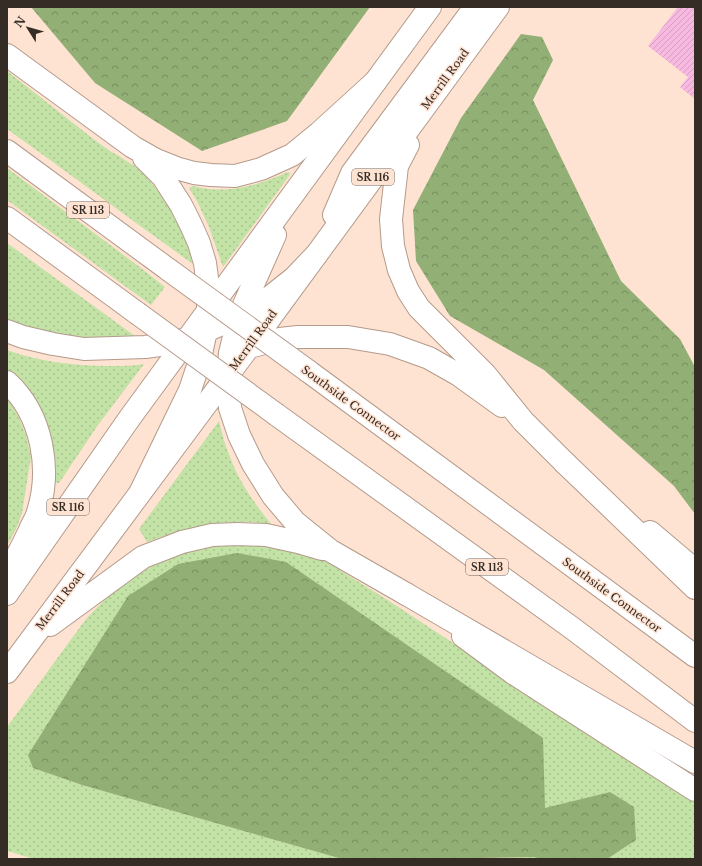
<svg xmlns="http://www.w3.org/2000/svg" width="702" height="866" font-family="'Libre Baskerville',serif">
<defs>
<pattern id="grass-dots" width="8" height="8" patternUnits="userSpaceOnUse"><rect width="8" height="8" fill="#c3e2a5"/><path d="M2 2h.1M6 6h.1" fill="none" stroke="#a8c28e" stroke-width="1.8" stroke-linecap="round"/></pattern>
<pattern id="forest-crowns" width="20" height="18" patternUnits="userSpaceOnUse"><rect width="20" height="18" fill="#92af75"/><path d="M2 6a3 3 0 1 1 6 0M12 15a3 3 0 1 1 6 0" fill="none" stroke="#788f60"/></pattern>
<pattern id="building-hatch" width="6" height="6" patternUnits="userSpaceOnUse"><rect width="6" height="6" fill="#f8b9e0"/><path d="M-1 1l2-2M0 6l6-6M5 7l2-2" fill="none" stroke="#d59fc0"/></pattern>
<filter id="shadow"><feDropShadow dx="4.5" dy="2.5" stdDeviation="0" flood-color="#0004"/></filter>
</defs>
<rect width="100%" height="100%" fill="#ffe3d2"/>
<path fill="url(#grass-dots)" d="M 7,71 C 37,94 66,118 96,141 C 103,146 111,152 119,156 C 126,161 133,164 139,170 C 164,193 186,232 193,264 C 131,220 70,174 7,129 Z
M 7,168 L 137,265 L 165,287 L 151,305 L 7,200 Z
M 288,172 L 290,173 L 289,176 L 223,267 L 209,227 L 197,201 L 189,188 L 193,186 C 227,195 256,186 288,172 Z
M 7,243 L 139,339 L 85,339 L 67,336 L 7,322 Z
M 7,350 C 40,362 75,366 110,366 C 122,366 133,366 144,364 L 98,425 L 59,483 L 51,482 L 7,372 Z
M 7,399 L 10,402 L 19,418 L 26,435 L 31,457 L 22,513 L 16,529 L 7,545 Z
M 219,421 C 222,433 225,446 230,457 C 239,482 255,504 271,524 C 259,523 246,521 234,522 C 204,523 175,532 147,542 L 139,529 Z
M 225,543 L 281,546 L 322,559 L 389,601 L 684,794 L 695,803 L 695,859 L 607,859 L 636,840 L 610,792 L 545,809 L 33,768 L 82,785 L 342,859 L 34,859 L 7,851 L 7,727 L 86,619 L 108,596 L 129,580 L 171,553 Z
M 533,857 L 542,859 L 424,859 Z"/>
<path fill="url(#forest-crowns)" d="M 31,7 L 370,7 L 287,121 L 202,151 L 95,83 Z
M 521,34 L 542,37 L 553,60 L 533,100 L 621,281 L 680,339 L 695,367 L 695,514 L 674,486 L 544,370 L 450,316 L 416,261 L 413,210 L 461,118 Z
M 237,553 L 286,562 L 543,738 L 545,808 L 610,792 L 634,807 L 636,840 L 607,859 L 542,859 L 533,857 L 424,859 L 342,859 L 82,785 L 33,768 L 28,755 L 128,596 L 178,564 Z"/>
<path fill="url(#building-hatch)" filter="url(#shadow)" d="M 678,7 L 693,7 L 695,8 L 695,99 L 680,87 L 688,77 L 648,46 Z"/>
<g fill="none" stroke-linecap="round" stroke-linejoin="round">
<g stroke="#b49a8b" stroke-width="24">
<path id="secondary" d="M 650,532 L 695,570
M 463,636 L 513,673 L 695,790"/>
</g>
<g stroke="#b49a8b" stroke-width="24">
<path id="primary" d="M 408,145 L 397,166 L 391,219 L 393,246 L 399,270 L 408,291 L 419,308 L 485,374 L 523,421 L 565,463
M 334,215 L 352,173 L 475,7
M 275,235 L 239,316 L 230,353 L 228,374 L 230,408 L 239,435 L 253,464 L 273,496 L 295,522 L 331,551 L 406,594
M 253,346 L 280,339 L 298,337 L 348,337 L 390,344 L 429,358 L 459,375 L 502,406
M 7,594 L 129,419 L 430,7
M 50,625 L 143,557 L 182,542 L 212,535 L 238,534 L 266,535 L 298,542 L 322,549
M 7,672 L 248,348 L 498,7"/>
</g>
<g stroke="#b49a8b" stroke-width="24">
<path id="highway" d="M 7,55 L 133,147 L 156,160 L 176,168 L 194,173 L 211,175 L 235,176 L 261,169 L 292,155 L 319,133 L 375,82
M 7,151 L 169,270
M 7,218 L 137,313
M 7,331 L 23,337 L 53,344 L 84,349 L 145,347 L 167,344 L 187,339 L 206,331 L 239,316 L 270,297 L 294,278 L 316,255
M 308,371 L 695,656
M 7,382 C 43,415 52,471 37,515 C 35,521 31,526 29,532 C 22,547 14,561 7,576
M 277,415 L 572,628 L 695,721
M 565,463 L 695,588
M 141,491 L 190,390 L 199,363 L 206,331 L 208,310 L 208,286 L 205,263 L 199,243 L 191,225 L 181,205 L 163,177 L 144,158
M 406,594 L 695,762"/>
</g>
<use href="#secondary" stroke="#fff" stroke-width="22"/>
<use href="#primary" stroke="#fff" stroke-width="22"/>
<use href="#highway" stroke="#fff" stroke-width="22"/>
<g stroke="#b49a8b" stroke-width="24" stroke-linecap="butt">
<path id="highway-bridge" d="M 169,270 L 308,371
M 137,313 L 277,415"/>
</g>
<use href="#highway-bridge" stroke="#fff" stroke-width="22"/>
</g>
<g text-anchor="middle" stroke-width="3" stroke-linejoin="round" paint-order="stroke">
<g fill="#ffe3d2" stroke="#72635a" stroke-width="1">
<rect x="352" y="169" width="42" height="16" rx="3"/>
<rect x="67" y="202" width="42" height="16" rx="3"/>
<rect x="47" y="499" width="42" height="16" rx="3"/>
<rect x="466" y="559" width="42" height="16" rx="3"/>
</g>
<g font-size="10" font-weight="bold" fill="#362c26">
<text x="373" y="181">SR 116</text>
<text x="88" y="214">SR 113</text>
<text x="68" y="511">SR 116</text>
<text x="487" y="571">SR 113</text>
</g>
<g font-size="11" fill="#362c26" stroke="#ffe3d2">
<text transform="translate(445 79) rotate(-54)" y="4">Merrill Road</text>
<text transform="translate(253 340) rotate(-54)" y="4">Merrill Road</text>
<text transform="translate(351 403) rotate(36)" y="4">Southside Connector</text>
<text transform="translate(612 595) rotate(36)" y="4">Southside Connector</text>
<text transform="translate(60 600) rotate(-53)" y="4">Merrill Road</text>
</g>
</g>
<rect width="702" height="866" fill="none" stroke="#362c26" stroke-width="16"/>
<g transform="translate(28 28) rotate(307)" stroke="#ffe3d2" stroke-width="3" paint-order="stroke">
<path d="M0-3L7 15L0 10L-7 15Z" fill="#362c26"/>
<text y="-6" font-size="11" font-weight="bold" text-anchor="middle" fill="#362c26">N</text>
</g>
</svg>
